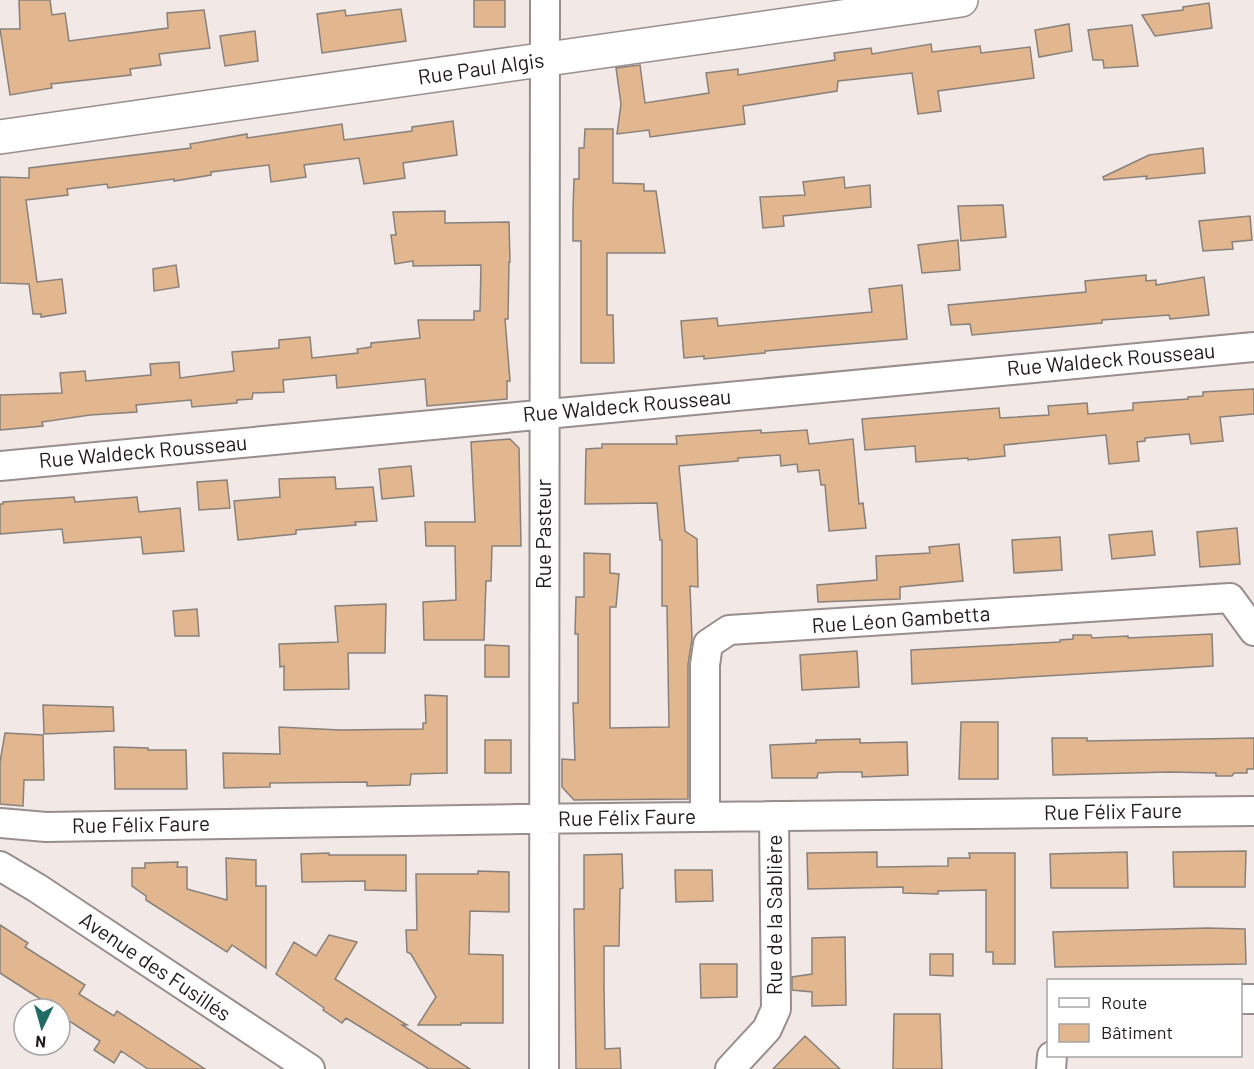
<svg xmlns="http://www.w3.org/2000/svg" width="1254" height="1069" font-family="Barlow,sans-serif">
<rect width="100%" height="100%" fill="#f2e8e5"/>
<path fill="#e2b68e" stroke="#88817b" stroke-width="1.5" d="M 19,0 L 50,0 L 52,15 L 65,13 L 69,41 L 168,28 L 167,13 L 204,10 L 210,48 L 159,54 L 161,65 L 130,69 L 131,75 L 51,84 L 52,88 L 10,95 L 0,29 L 20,29 Z
M 474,0 L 505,0 L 505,27 L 474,27 Z
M 1209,3 L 1212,28 L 1155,36 L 1142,15 L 1183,10 L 1183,7 Z
M 401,9 L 406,41 L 322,53 L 317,14 L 345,10 L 346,16 Z
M 1069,24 L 1072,51 L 1039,57 L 1035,30 Z
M 1132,25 L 1138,66 L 1104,68 L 1103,60 L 1093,60 L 1088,30 Z
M 255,31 L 258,61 L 225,66 L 220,36 Z
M 931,44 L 932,52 L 980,46 L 981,53 L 1030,47 L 1034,78 L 938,91 L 941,111 L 918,114 L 912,73 L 838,81 L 837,91 L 743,106 L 745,124 L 650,137 L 649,130 L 617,134 L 621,104 L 616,68 L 640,65 L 645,103 L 709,93 L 706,73 L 738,69 L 738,75 L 835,60 L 834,53 L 871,48 L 872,54 Z
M 453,121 L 457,155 L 403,163 L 405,178 L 364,184 L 359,158 L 304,165 L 306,177 L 271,182 L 269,165 L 211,172 L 211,175 L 174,181 L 174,179 L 108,188 L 107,184 L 67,189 L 68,195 L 26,200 L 37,282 L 62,279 L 66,313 L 41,317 L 41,314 L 33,314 L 29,284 L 0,283 L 0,177 L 29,178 L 29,168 L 191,148 L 190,144 L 247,134 L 247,138 L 342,124 L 344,140 L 412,131 L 412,127 Z
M 585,129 L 613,129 L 613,183 L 644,184 L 644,191 L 656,191 L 665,253 L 607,253 L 607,315 L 613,315 L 614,363 L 581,363 L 581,241 L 573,241 L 573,210 L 574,179 L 579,179 L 579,148 L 584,148 Z
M 1203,148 L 1205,173 L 1146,179 L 1147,176 L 1104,180 L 1103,177 L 1149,155 Z
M 844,177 L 845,188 L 870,185 L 871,207 L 783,216 L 784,226 L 763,228 L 760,197 L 805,195 L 803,182 Z
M 1003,205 L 1006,237 L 961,241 L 958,206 Z
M 445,211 L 445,223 L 509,222 L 510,262 L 509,262 L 508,319 L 505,319 L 510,381 L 507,381 L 507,399 L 427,406 L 425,379 L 337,388 L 336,375 L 283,380 L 284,392 L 253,393 L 252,399 L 237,400 L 237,403 L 192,407 L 191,400 L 136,405 L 137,412 L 90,415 L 42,422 L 43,426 L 0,430 L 0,395 L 62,393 L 60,373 L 85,371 L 86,381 L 151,375 L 150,364 L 179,362 L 180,378 L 202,375 L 234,371 L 232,352 L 279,348 L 279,340 L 310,337 L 312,358 L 358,353 L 357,349 L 371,347 L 371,343 L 420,338 L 418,320 L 474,320 L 474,311 L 480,311 L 481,265 L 413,266 L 413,261 L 395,264 L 391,235 L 396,235 L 393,212 Z
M 1250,216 L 1252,240 L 1232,242 L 1233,249 L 1203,251 L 1199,221 Z
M 958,240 L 960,270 L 922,273 L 918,245 Z
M 176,265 L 179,287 L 154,291 L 153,269 Z
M 1146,275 L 1146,281 L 1156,280 L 1156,285 L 1204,277 L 1209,315 L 1170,319 L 1169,315 L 1102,320 L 1102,323 L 972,335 L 970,324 L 951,325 L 948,305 L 1086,292 L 1085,281 Z
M 902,285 L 907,339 L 765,351 L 765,353 L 704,359 L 704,356 L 684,358 L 681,321 L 717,318 L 718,326 L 872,312 L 869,289 Z
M 1254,389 L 1254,414 L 1220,417 L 1223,441 L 1191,444 L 1189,434 L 1145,438 L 1145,441 L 1137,442 L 1139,461 L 1109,464 L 1106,435 L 1004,445 L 1005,456 L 968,460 L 968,458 L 916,462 L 915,446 L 865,450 L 862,419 L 999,408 L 1000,418 L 1049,415 L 1048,406 L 1087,403 L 1088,414 L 1133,410 L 1133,403 L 1188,399 L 1188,397 L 1203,396 L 1203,392 Z
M 761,430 L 761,433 L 807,430 L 809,444 L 853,439 L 859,504 L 863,503 L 866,528 L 829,531 L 825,485 L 821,485 L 819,470 L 798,472 L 797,464 L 781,466 L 780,455 L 738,458 L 738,461 L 679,466 L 685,531 L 697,539 L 698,587 L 690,586 L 692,639 L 688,665 L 688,799 L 574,800 L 562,787 L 562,759 L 575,760 L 573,703 L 578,703 L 578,634 L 575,634 L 576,597 L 584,597 L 584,553 L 610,554 L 610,573 L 619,574 L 616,607 L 610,607 L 610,728 L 669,727 L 667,606 L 662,606 L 662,540 L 660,540 L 657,503 L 585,504 L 586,449 L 602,448 L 602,444 L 677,444 L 676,436 Z
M 510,439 L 519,448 L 521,546 L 492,546 L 491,581 L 486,581 L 484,640 L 424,640 L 423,602 L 456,600 L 455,546 L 426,546 L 425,522 L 475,522 L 471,442 Z
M 411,466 L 414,496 L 382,499 L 379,469 Z
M 335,477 L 336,489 L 373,487 L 377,521 L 355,522 L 356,525 L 296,530 L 296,534 L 238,540 L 234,501 L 280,497 L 279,479 Z
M 227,480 L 230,508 L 199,510 L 197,482 Z
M 74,497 L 75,502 L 137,497 L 139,512 L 180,508 L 184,551 L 143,554 L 141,537 L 64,543 L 62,529 L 0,534 L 0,504 L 3,504 L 3,502 Z
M 1237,528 L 1240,564 L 1200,567 L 1197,532 Z
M 1152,531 L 1155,555 L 1112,559 L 1109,535 Z
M 1060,537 L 1062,570 L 1014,573 L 1012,540 Z
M 959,544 L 963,581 L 900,587 L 900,599 L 818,602 L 817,585 L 877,580 L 876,556 L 930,553 L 929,547 Z
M 386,604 L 385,653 L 348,653 L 349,689 L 284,690 L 284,666 L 280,667 L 279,644 L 338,642 L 335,606 Z
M 197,609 L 199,636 L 175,636 L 173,611 Z
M 1212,634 L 1213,666 L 912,684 L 911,650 L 1060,642 L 1060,640 L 1073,639 L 1073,635 L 1091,635 L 1092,638 L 1128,636 L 1128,638 Z
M 485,645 L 509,646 L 509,677 L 485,677 Z
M 857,651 L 859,687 L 802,690 L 800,655 Z
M 425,695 L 447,696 L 447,773 L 411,774 L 410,785 L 367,786 L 367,782 L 270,783 L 270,787 L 224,788 L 223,753 L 280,754 L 279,727 L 340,730 L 423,729 L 423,723 L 426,723 Z
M 43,705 L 113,707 L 114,731 L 44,734 Z
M 961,722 L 998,722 L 998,779 L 959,779 Z
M 5,733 L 43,735 L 44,780 L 24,780 L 23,806 L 0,804 L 0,762 Z
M 1052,738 L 1087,738 L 1087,741 L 1254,738 L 1254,769 L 1247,769 L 1247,773 L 1234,773 L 1232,776 L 1216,776 L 1216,773 L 1170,772 L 1053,775 Z
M 860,739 L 860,743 L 907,742 L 908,775 L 862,777 L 862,772 L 838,772 L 818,773 L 817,778 L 772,778 L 770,745 L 816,743 L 816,740 Z
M 485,740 L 511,740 L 511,773 L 485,773 Z
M 114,747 L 148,748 L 148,750 L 186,750 L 187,789 L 115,789 Z
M 1246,851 L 1245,887 L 1174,887 L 1173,852 Z
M 877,852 L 877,867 L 948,866 L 948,858 L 970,858 L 969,853 L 1015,853 L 1015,964 L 993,964 L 993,952 L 986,952 L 986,890 L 938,891 L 938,894 L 903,893 L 903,887 L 808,889 L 807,853 Z
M 1127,852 L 1128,888 L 1051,888 L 1050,854 Z
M 329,853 L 329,855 L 406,855 L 406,891 L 365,890 L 365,881 L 302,882 L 301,854 Z
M 622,854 L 623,888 L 620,889 L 619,946 L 604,946 L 604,986 L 605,1049 L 620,1048 L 621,1069 L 576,1069 L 574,909 L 584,909 L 584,855 Z
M 226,858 L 256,860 L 256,886 L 266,886 L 266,968 L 232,945 L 227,952 L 146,900 L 146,896 L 132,886 L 132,868 L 145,868 L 145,863 L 178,862 L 177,867 L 187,867 L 187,889 L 227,900 Z
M 675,870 L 712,870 L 713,901 L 676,902 Z
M 478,871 L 509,872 L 509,912 L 470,911 L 469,954 L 503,955 L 503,1023 L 461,1023 L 461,1025 L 418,1025 L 436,997 L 411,954 L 407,952 L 406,930 L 417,930 L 416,874 L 478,874 Z
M 0,925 L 28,943 L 25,947 L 85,985 L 79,994 L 114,1016 L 117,1011 L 205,1069 L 148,1069 L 121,1051 L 114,1063 L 94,1050 L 100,1041 L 63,1017 L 64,1014 L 60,1012 L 60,1009 L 56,1009 L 0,973 Z
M 1207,928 L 1245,929 L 1246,964 L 1055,967 L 1053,932 Z
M 329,935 L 357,942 L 335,979 L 407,1025 L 402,1025 L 470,1069 L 429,1069 L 346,1018 L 342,1023 L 323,1010 L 324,1008 L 276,974 L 294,942 L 316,956 Z
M 845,937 L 846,1005 L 812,1006 L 812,992 L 792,990 L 792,977 L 812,974 L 812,938 Z
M 930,954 L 953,954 L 953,976 L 930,975 Z
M 700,964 L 737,964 L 737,997 L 701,998 Z
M 894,1014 L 940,1014 L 942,1069 L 893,1069 Z
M 805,1036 L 840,1069 L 773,1069 Z"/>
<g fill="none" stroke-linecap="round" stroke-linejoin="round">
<g stroke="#988e8c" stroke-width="32">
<path id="street" d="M 0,466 L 1254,347
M 705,817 L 705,665 L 708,644 L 729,630 L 1230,598 L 1254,631
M 0,823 L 46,827 L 520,819 L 1254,811
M 0,866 L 37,888 L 310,1069
M 1240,999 L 1254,999
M 544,1069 L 545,0
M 730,1069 L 767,1029 L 776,1009 L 774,816
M 1051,1069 L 1052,1056"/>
</g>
<g stroke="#988e8c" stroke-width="36">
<path id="secondary" d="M 0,137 L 961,0"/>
</g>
<use href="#street" stroke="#fff" stroke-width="28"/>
<use href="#secondary" stroke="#fff" stroke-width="33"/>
</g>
<g text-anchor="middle" stroke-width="5" stroke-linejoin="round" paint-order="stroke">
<g font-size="21" fill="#1f1c1b" stroke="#fff">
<text transform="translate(481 69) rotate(-8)" y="7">Rue Paul Algis</text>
<text transform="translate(1111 360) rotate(-5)" y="7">Rue Waldeck Rousseau</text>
<text transform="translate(627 406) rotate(-5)" y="7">Rue Waldeck Rousseau</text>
<text transform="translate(143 452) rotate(-5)" y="7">Rue Waldeck Rousseau</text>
<text transform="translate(544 534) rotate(-90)" y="7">Rue Pasteur</text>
<text transform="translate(901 620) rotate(-4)" y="7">Rue Léon Gambetta</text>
<text transform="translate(1113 812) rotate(-1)" y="7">Rue Félix Faure</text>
<text transform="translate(627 818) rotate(-1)" y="7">Rue Félix Faure</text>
<text transform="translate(141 825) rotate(-1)" y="7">Rue Félix Faure</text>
<text transform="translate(775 915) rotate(-90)" y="7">Rue de la Sablière</text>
<text transform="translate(155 967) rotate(34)" y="7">Avenue des Fusillés</text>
</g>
</g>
<rect x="1047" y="979" width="195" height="78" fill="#ffffff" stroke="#a5a4a4" stroke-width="1.5"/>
<rect x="1059" y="998" width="30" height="9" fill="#ffffff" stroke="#a5a4a4" stroke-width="1.5"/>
<text x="1101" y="1009" font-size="18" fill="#1f1c1b">Route</text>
<rect x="1059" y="1024" width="30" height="18" fill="#e2b68e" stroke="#a5a4a4" stroke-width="1.5"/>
<text x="1101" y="1039" font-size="18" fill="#1f1c1b">Bâtiment</text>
<g transform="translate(42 1027) rotate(185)"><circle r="28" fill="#ffffff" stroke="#a5a4a4" stroke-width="1.5"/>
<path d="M0-4.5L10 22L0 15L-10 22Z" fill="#236c65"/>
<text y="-9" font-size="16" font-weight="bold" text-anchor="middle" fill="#1f1c1b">N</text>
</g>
</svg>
